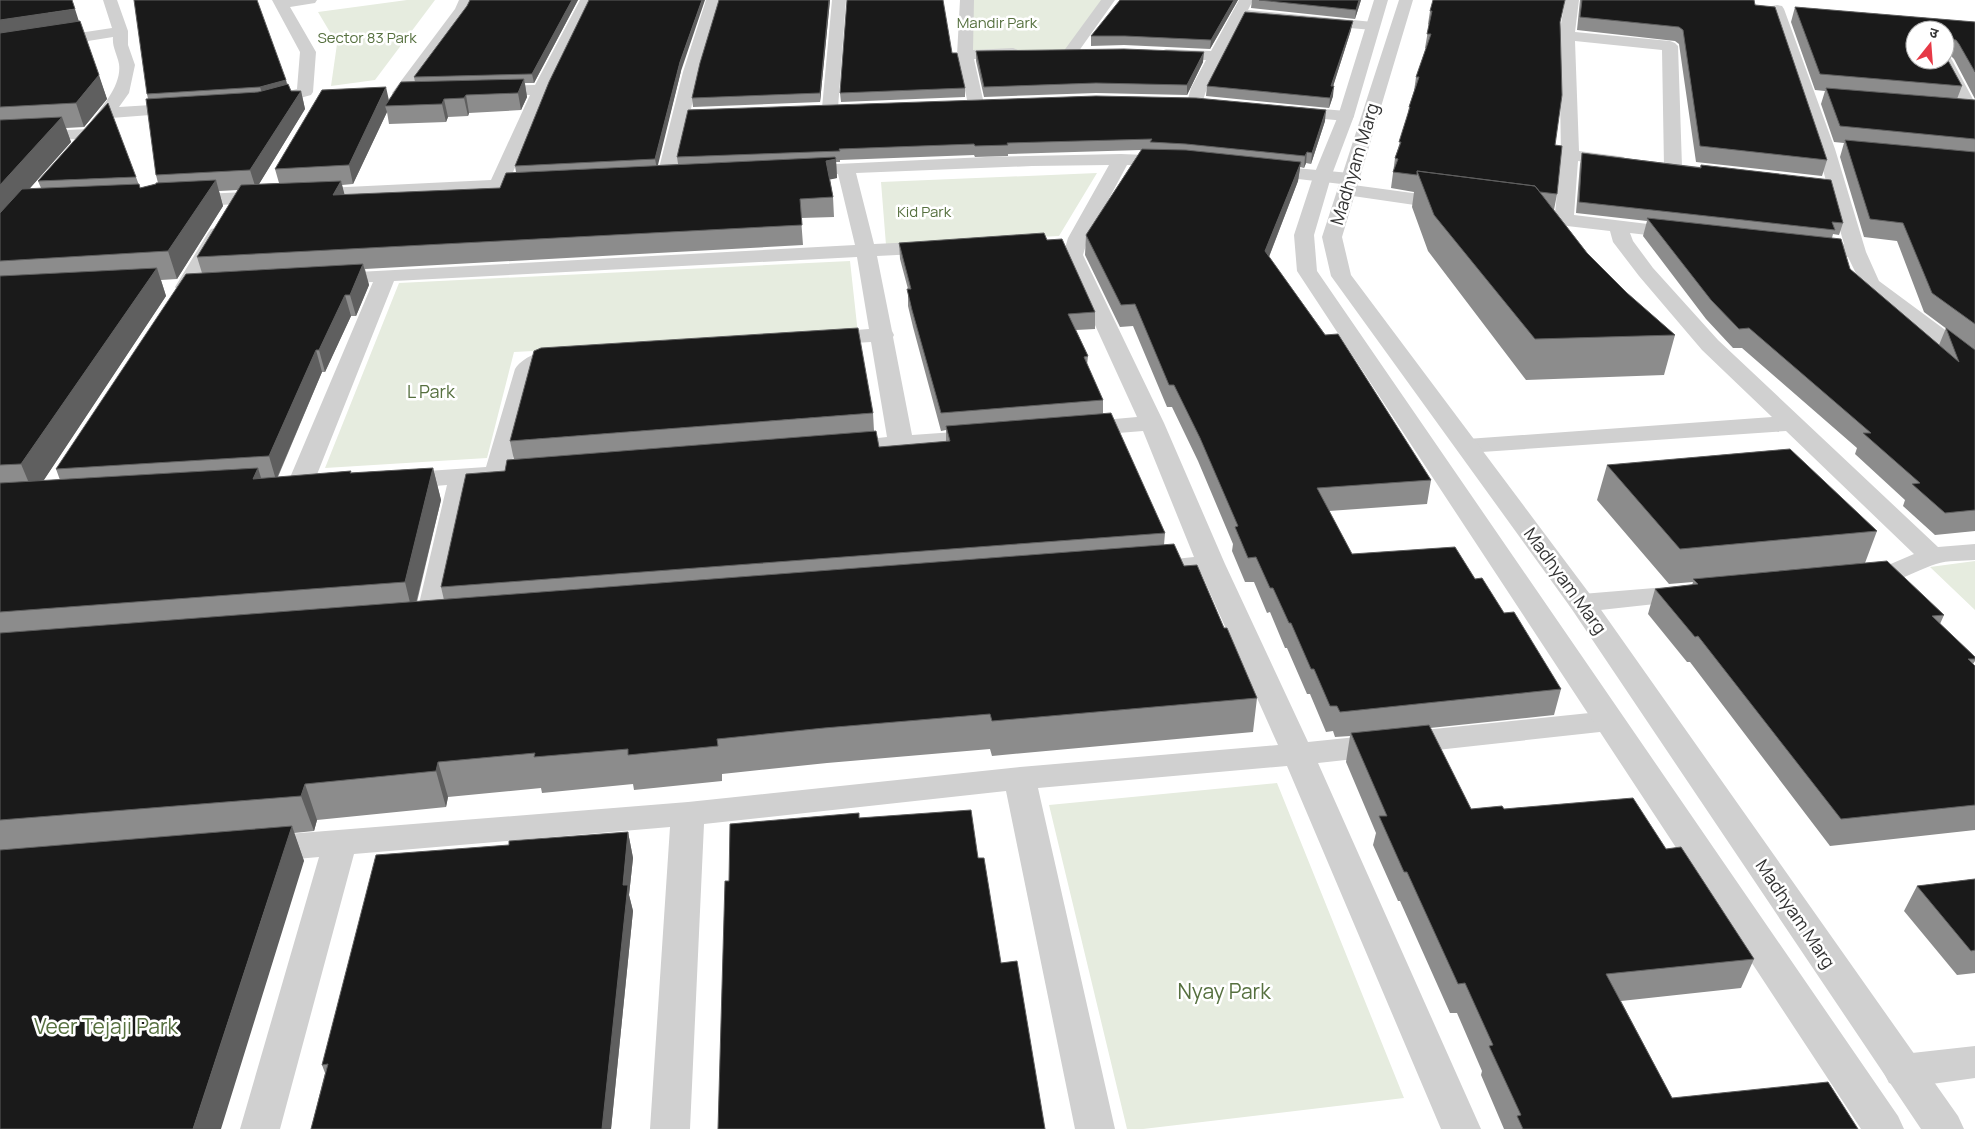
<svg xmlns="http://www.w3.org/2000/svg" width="1975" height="1129" font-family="Manrope,'Noto Sans Devanagari',sans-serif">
<rect width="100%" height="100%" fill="#fff"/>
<path fill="#e6ecdf" d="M 407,0 L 435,0 L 375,80 L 331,86 L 337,44 L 318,12 Z
M 967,0 L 1104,0 L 1071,52 L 965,55 Z
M 1097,173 L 1059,236 L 886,245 L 881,182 Z
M 850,261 L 858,334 L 514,352 L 487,458 L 325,468 L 399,283 Z
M 1975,561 L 1975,610 L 1930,567 Z
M 1277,783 L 1404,1098 L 1143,1129 L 1127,1129 L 1049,805 Z"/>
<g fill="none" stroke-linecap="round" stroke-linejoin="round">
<path fill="#d0d0d0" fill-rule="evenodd" d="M 103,0 L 117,0 L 128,31 L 128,45 L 135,65 L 129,93 L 119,107 L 184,103 L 190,104 L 192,108 L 190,112 L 111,118 L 105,127 L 99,128 L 93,127 L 90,123 C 102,107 122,85 119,64 C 117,54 112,47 113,37 L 0,55 L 0,45 L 112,28 Z
M 272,0 L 317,0 L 315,3 L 290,7 L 316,52 L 313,92 L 311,95 L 264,108 L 258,107 L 256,103 L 258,99 L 297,89 L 300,52 Z
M 459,0 L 473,0 L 467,13 L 406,96 L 394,96 L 392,93 L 455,9 Z
M 580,0 L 594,0 L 549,90 L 510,179 L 537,177 L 544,179 L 546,183 L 544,187 L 183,207 L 176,205 L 174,201 L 176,197 L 183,195 L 491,180 L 530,95 L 488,96 L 482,94 L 480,91 L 482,88 L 488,86 L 535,85 Z
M 706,0 L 720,0 L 699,72 L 691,109 L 732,109 L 734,113 L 732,117 L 726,118 L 688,119 L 675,176 L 672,180 L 666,181 L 660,180 L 657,176 L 683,72 Z
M 832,0 L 846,0 L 838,108 L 836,112 L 824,112 L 822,108 Z
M 960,0 L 974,0 L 973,50 L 1013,48 L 1018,50 L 1021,53 L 1018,56 L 1013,58 L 974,59 L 984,104 L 982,108 L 970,108 L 968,104 L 957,55 Z
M 1101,0 L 1115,0 L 1076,55 L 1066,55 L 1063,52 Z
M 1239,0 L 1253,0 L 1248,10 L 1373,22 L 1378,23 L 1380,26 L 1378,29 L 1373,30 L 1243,19 L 1207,88 L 1201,106 L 1189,106 L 1187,102 L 1191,88 L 1206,60 L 1166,59 L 1161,57 L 1158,54 L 1161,51 L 1166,49 L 1211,51 Z
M 1565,0 L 1579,0 L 1575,32 L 1670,41 L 1675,43 L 1678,46 L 1682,167 L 1679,171 L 1673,172 L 1667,171 L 1664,167 L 1662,50 L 1575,41 L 1579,151 L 1618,156 L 1624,157 L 1627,161 L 1624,165 L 1618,166 L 1578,161 L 1574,215 L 1689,229 L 1692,233 L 1689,237 L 1682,239 L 1630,233 L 1633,241 L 1653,268 L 1718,340 L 1938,547 L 1975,544 L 1975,560 C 1963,561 1948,560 1936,564 C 1906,574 1886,592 1851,583 L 1847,577 L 1851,571 L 1886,566 L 1914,554 L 1786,431 L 1467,453 L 1458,451 L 1455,446 L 1458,441 L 1467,439 L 1772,417 L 1702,350 L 1639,276 L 1613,242 L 1610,231 L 1524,221 L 1517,219 L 1514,215 L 1517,211 L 1524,209 L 1555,213 L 1561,155 L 1559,36 Z
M 1777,5 L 1782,6 L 1784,9 L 1835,149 L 1866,252 L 1879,281 L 1975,352 L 1975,370 L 1967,368 L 1863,288 L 1848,257 L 1800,250 L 1797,246 L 1800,242 L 1807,240 L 1844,244 L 1817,149 L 1770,9 L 1772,6 Z
M 1945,56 L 1950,57 L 1952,60 L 1975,103 L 1975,113 L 1964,113 L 1962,109 L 1936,60 L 1945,60 Z
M 1288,106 L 1346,111 L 1352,112 L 1354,116 L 1352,120 L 1346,121 L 1282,115 L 1280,111 L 1282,107 Z
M 89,129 L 95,130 L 98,134 L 95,138 L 0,143 L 0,133 Z
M 1121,154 L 1172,156 L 1178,157 L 1181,161 L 1178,165 L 1172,166 L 1127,165 L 1088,238 L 1083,255 L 1164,423 L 1225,564 L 1308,742 L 1609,711 L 1620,714 L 1625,721 L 1620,728 L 1609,731 L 1318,763 L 1481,1129 L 1441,1129 L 1287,766 L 1038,788 L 1115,1129 L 1075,1129 L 1006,791 L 704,824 L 690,1129 L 650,1129 L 670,827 L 354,854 L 280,1129 L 240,1129 L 319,857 L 263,862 L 251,858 L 246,849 L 251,840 L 263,836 L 688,802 L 1020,767 L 1278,745 L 1201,573 L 1146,577 L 1136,575 L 1132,569 L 1136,563 L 1194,557 L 1143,431 L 1081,436 L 1072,434 L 1069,429 L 1072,424 L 1081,422 L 1137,417 L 1063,255 L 1068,238 L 1109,165 L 1032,166 L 856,173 L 874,244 L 937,241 L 944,243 L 947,247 L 944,251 L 937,253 L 877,256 L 892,331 L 894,335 L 893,337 L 912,435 L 983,430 L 992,432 L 995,437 L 992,442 L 983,444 L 842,455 L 833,453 L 830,448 L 833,443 L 887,437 L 871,342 L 823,345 L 815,343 L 812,338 L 815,333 L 869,329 L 857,257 L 394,281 L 312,487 L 308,492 L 299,495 L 290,492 L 286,487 L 373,282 L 328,284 L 321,282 L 318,278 L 321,274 L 855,245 L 838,174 L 800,175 L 794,174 L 791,170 L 794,166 L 986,157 Z
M 1262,165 L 1350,173 L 1357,175 L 1359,179 L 1357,183 L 1350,185 L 1256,174 L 1253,170 L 1256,166 Z
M 1346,184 L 1449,198 L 1456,200 L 1458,204 L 1456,208 L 1449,210 L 1339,194 L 1337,190 L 1339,186 Z
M 218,227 L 225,229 L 228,233 L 200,279 L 212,281 L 215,285 L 212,289 C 201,292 189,294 178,291 L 175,287 L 208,233 L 211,229 Z
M 563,346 L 571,348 L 574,353 L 571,358 L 555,361 L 537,372 L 510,468 L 515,474 L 511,479 L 496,483 L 473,484 L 442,625 L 438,631 L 428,634 L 418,631 L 414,625 L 447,485 L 398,489 L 389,486 L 385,481 L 389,476 L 398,473 L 486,467 L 515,369 C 525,354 546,350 563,346 Z
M 1691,585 L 1701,587 L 1705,593 L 1701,599 L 1582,612 L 1572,609 L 1568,603 L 1572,597 L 1582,594 Z
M 1975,1046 L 1975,1078 L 1903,1088 L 1889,1083 L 1883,1071 L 1889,1059 L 1903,1054 Z"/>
<path fill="#d0d0d0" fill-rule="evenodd" d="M 1374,0 L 1388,0 L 1354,116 L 1331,177 L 1314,235 L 1317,271 L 1898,1116 L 1904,1129 L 1861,1129 L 1297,271 L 1294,235 L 1313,177 L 1338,116 Z
M 1399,0 L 1413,0 L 1342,237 L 1351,275 L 1592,597 L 1958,1116 L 1964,1129 L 1921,1129 L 1571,608 L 1331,276 L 1322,237 Z"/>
</g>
<path fill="#8c8c8c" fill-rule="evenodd" d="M 0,0 L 79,21 L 107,99 L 84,127 L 66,128 L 71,142 L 29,189 L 41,188 L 38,181 L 136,177 L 140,188 L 156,184 L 158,183 L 156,175 L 148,99 L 147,94 L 286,80 L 287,85 L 291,91 L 301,91 L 305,109 L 259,184 L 279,183 L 275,169 L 389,100 L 415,82 L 414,77 L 467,6 L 470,0 L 578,0 L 534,83 L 525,83 L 527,97 L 521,110 L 469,113 L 468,116 L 448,117 L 446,122 L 389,124 L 387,112 L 353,184 L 342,185 L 344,195 L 500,188 L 516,172 L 515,166 L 681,71 L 657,165 L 678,164 L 677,157 L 1325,121 L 1311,164 L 1306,163 L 1304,168 L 1300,167 L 1298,181 L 1269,257 L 1431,480 L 1427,504 L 1329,511 L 1352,554 L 1475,579 L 1504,613 L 1561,689 L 1554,715 L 1430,728 L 1471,809 L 1504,809 L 1666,849 L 1754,959 L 1741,988 L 1621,1001 L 1672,1098 L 1858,1129 L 1504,1129 L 1481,1075 L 1482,1071 L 1457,1013 L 1450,1013 L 1400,901 L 1398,901 L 1373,845 L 1376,833 L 1346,762 L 1350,736 L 1335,737 L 1333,731 L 1326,732 L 1310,694 L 1307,694 L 1287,648 L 1285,648 L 1270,612 L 1267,613 L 1254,582 L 1245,582 L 1232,551 L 1233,544 L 1198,461 L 1172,407 L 1167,407 L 1133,326 L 1120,327 L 1085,255 L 1086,235 L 1141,150 L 1008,154 L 1008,156 L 975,157 L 974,155 L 840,160 L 840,162 L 836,162 L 837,178 L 830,179 L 833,197 L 834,217 L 801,218 L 803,245 L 365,269 L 369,285 L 356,316 L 351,316 L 325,372 L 322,372 L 278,477 L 351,471 L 351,473 L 433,468 L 441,500 L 417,602 L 444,600 L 441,587 L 505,471 L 514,460 L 510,441 L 873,413 L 874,431 L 879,447 L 946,442 L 946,430 L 941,431 L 913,327 L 908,306 L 908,289 L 900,259 L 899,243 L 1047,240 L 1095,312 L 1095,329 L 1076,330 L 1088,356 L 1087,365 L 1103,400 L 1103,413 L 1165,533 L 1164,545 L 1184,566 L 1224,628 L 1257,698 L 1253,732 L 992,756 L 990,749 L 827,763 L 722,774 L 722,781 L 634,790 L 633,784 L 542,793 L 541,788 L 448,797 L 446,807 L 317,820 L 314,831 L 294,833 L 304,861 L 0,1129 ZM 238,190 L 197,257 L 202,273 L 56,469 L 60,480 L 43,481 L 166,296 L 161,280 L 177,279 L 223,206 L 219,191 Z
M 719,0 L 830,0 L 820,102 L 693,107 L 692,98 Z
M 1238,0 L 1210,49 L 1124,45 L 1091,46 L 1091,36 Z
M 1252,0 L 1361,0 L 1355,19 L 1251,8 Z
M 1580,0 L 1754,0 L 1755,5 L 1827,160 L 1822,176 L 1696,162 L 1679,44 L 1675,41 L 1577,30 Z
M 1795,7 L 1975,22 L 1975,99 L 1954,59 L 1950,55 L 1945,54 L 1945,55 L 1945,30 L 1915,30 L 1962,86 L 1957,99 L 1975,100 L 1975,350 L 1924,312 L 1897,241 L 1864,237 L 1840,157 L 1844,143 L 1834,142 L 1821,104 L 1825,91 L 1815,90 L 1791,22 Z
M 1430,11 L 1560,22 L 1555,145 L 1557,194 L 1554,210 L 1587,253 L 1627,293 L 1675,335 L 1664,375 L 1526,380 L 1428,251 L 1412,207 L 1414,192 L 1391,188 L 1395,158 L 1407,119 L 1409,107 L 1414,91 L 1416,77 L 1426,48 L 1425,48 L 1429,25 L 1428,24 Z
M 1351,30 L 1333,86 L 1333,96 L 1329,108 L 1206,96 L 1207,86 Z
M 976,51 L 1203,62 L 1187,95 L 1096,93 L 984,97 L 976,61 Z
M 952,53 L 965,88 L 965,97 L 841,102 L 840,93 Z
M 1582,153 L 1700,167 L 1701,165 L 1843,223 L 1839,235 L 1833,234 L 1832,238 L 1850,269 L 1939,345 L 1946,328 L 1975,350 L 1975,531 L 1935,535 L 1903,506 L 1905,500 L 1855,454 L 1857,448 L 1742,348 L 1733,348 L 1706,319 L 1643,236 L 1647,221 L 1576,213 L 1580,164 Z
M 1607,465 L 1877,531 L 1865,563 L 1944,615 L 1940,624 L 1975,657 L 1975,661 L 1973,664 L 1975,666 L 1975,830 L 1830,846 L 1690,662 L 1687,662 L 1648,614 L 1655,589 L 1692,585 L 1693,582 L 1669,584 L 1597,500 Z
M 628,832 L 633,858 L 629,895 L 633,911 L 611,1129 L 311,1129 L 325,1073 L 322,1065 L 509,845 Z
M 1975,879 L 1975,973 L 1957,975 L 1904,911 L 1917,886 Z"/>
<path fill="#5f5f5f" d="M 572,0 L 578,0 L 534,83 L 532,74 Z
M 702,0 L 705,0 L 681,71 L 657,169 L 655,159 L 680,62 Z
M 829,0 L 830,0 L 820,102 L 820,93 Z
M 1234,0 L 1238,0 L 1210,49 L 1211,40 Z
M 1359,0 L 1361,0 L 1355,19 L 1356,10 Z
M 75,9 L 82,31 L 0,43 L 0,20 Z
M 1353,21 L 1351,30 L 1330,96 L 1331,86 Z
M 1951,39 L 1945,55 L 1948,43 Z
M 1204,52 L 1203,62 L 1187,95 L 1187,85 Z
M 99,75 L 107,99 L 84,127 L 76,103 Z
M 524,79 L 527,97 L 521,110 L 518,93 Z
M 286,80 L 288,89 L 263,96 L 260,87 Z
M 1334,86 L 1333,96 L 1329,108 L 1330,98 Z
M 386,87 L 390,105 L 385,106 L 387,112 L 353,184 L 349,165 Z
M 301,91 L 305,109 L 256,189 L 250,170 Z
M 466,95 L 469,113 L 468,116 L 464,98 Z
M 444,99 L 448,117 L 446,122 L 442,104 Z
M 1326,110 L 1325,121 L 1311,164 L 1312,153 Z
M 62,117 L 71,142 L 0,222 L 0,185 Z
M 1307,152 L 1306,163 L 1304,168 L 1305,156 Z
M 836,159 L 837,178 L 828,180 L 826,161 Z
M 1301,162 L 1298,181 L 1263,272 L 1265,251 Z
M 216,180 L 223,206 L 177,279 L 168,251 Z
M 341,181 L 346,200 L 333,195 Z
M 363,264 L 369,285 L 356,316 L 350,295 Z
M 157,268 L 166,296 L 34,495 L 21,464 Z
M 345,295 L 351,316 L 325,372 L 319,350 Z
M 316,350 L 322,372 L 276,480 L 269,456 Z
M 258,468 L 268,500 L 253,479 Z
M 433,468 L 441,500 L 413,615 L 405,582 Z
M 438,762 L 448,797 L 446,807 L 436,771 Z
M 305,784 L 317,820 L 314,831 L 301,796 Z
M 292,826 L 304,861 L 221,1129 L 193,1129 Z
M 628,832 L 633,858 L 629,895 L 633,911 L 611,1129 L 602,1129 Z"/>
<path fill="#1a1a1a" stroke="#5f5f5f" d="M 0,0 L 72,0 L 75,9 L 0,20 Z
M 134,0 L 257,0 L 286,80 L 260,87 L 147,94 Z
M 470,0 L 572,0 L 532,74 L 414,77 L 467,6 Z
M 589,0 L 702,0 L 680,62 L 655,159 L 515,166 L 549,82 Z
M 719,0 L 829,0 L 820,93 L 692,98 L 700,63 Z
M 847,0 L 943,0 L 952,53 L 957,53 L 965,88 L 840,93 Z
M 1120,0 L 1234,0 L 1211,40 L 1125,36 L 1091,36 Z
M 1259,0 L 1359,0 L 1356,10 Z
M 1433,0 L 1565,0 L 1560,22 L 1562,95 L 1555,145 L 1562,146 L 1557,194 L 1540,192 L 1535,186 L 1417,171 L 1417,175 L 1393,172 L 1398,159 L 1395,158 L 1401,142 L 1399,142 L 1410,107 L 1409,107 L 1419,77 L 1416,77 L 1431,34 L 1427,34 L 1432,11 L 1430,11 Z
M 1582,0 L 1754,0 L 1755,5 L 1775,7 L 1827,160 L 1700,146 L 1683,30 L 1679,27 L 1580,17 Z
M 1795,7 L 1975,22 L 1975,72 L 1959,44 L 1956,40 L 1951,39 L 1948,43 L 1945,43 L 1945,30 L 1915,30 L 1915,60 L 1945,60 L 1945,55 L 1962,86 L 1820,74 Z
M 1245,12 L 1353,21 L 1331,86 L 1334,86 L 1330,98 L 1207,86 Z
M 80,21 L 99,75 L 76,103 L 0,107 L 0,33 Z
M 1124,49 L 1204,52 L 1187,85 L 1096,83 L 984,87 L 976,51 Z
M 524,79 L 518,93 L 466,95 L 464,98 L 444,99 L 442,104 L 385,106 L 401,82 Z
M 288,84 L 291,91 L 301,91 L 250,170 L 156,175 L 146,99 L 258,92 Z
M 386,87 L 349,165 L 275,169 L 322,90 Z
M 1826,88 L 1975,100 L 1975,139 L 1840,126 Z
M 1096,96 L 1196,98 L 1326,110 L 1312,153 L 1307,152 L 1305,156 L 1186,144 L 1150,142 L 1152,139 L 1007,143 L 1008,145 L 975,146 L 974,144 L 839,149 L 840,151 L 677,157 L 688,110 Z
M 108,103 L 136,177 L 38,181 Z
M 62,117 L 0,185 L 0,120 Z
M 1845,140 L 1975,152 L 1975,324 L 1932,293 L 1903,223 L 1870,219 Z
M 1142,149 L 1186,150 L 1301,162 L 1265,251 L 1325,335 L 1338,334 L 1431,480 L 1317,488 L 1352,554 L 1455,547 L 1475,579 L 1482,578 L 1504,613 L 1514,612 L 1561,689 L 1340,712 L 1337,706 L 1330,706 L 1314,669 L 1311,669 L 1291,623 L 1289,623 L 1273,588 L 1270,588 L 1256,557 L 1248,558 L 1235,527 L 1238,526 L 1200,438 L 1174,385 L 1169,385 L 1135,304 L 1121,305 L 1086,235 Z
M 1582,153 L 1701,168 L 1701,165 L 1831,180 L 1843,223 L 1832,222 L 1835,230 L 1579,202 Z
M 835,157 L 836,159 L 826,161 L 833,197 L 800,199 L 802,225 L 197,257 L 241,185 L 341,181 L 333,195 L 500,188 L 506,173 Z
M 1417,171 L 1535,186 L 1587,253 L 1627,293 L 1675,335 L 1535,339 L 1434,215 Z
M 216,180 L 168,251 L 0,261 L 0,213 L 22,189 L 139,184 L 140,188 L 156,184 L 156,183 Z
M 1647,218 L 1841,239 L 1850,269 L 1959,362 L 1946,328 L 1975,350 L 1975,510 L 1945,513 L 1912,484 L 1920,483 L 1863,433 L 1871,433 L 1749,328 L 1739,329 L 1711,300 Z
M 1044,233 L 1047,240 L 1062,239 L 1095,312 L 1068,314 L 1088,356 L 1084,357 L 1103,400 L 941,413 L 912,310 L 907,289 L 911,289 L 899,243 Z
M 363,264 L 350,295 L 345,295 L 319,350 L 316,350 L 269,456 L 56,469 L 186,274 Z
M 157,268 L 21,464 L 0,465 L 0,276 Z
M 858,328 L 873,413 L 510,441 L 534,351 L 541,348 Z
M 1111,413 L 1165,533 L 441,587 L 466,474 L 505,471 L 507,460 L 876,431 L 879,447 L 950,441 L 946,426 Z
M 1790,449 L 1877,531 L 1680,549 L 1607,465 Z
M 258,468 L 253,479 L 351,471 L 350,473 L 433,468 L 405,582 L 0,612 L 0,483 Z
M 1174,544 L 1184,566 L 1197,565 L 1224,628 L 1227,628 L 1257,698 L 992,721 L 990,714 L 824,728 L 717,739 L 718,746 L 628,755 L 628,749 L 534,757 L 535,753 L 438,762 L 436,771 L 305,784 L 301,796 L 0,820 L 0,633 Z
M 1887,561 L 1944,615 L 1932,616 L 1975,657 L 1975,659 L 1968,659 L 1975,666 L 1975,805 L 1841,819 L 1698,636 L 1695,637 L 1655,589 L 1698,584 L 1693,579 Z
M 1429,725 L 1471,809 L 1502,806 L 1504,809 L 1633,798 L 1666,849 L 1681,847 L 1754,959 L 1606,974 L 1672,1098 L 1828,1082 L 1858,1129 L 1523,1129 L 1517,1116 L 1521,1115 L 1489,1046 L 1493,1045 L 1465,983 L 1458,984 L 1407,872 L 1404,872 L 1379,816 L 1387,816 L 1351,733 Z
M 971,810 L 978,858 L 984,858 L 1001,963 L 1017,961 L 1045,1129 L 718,1129 L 725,881 L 729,881 L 730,824 L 859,813 L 859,818 Z
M 292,826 L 193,1129 L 0,1129 L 0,850 Z
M 628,832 L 623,885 L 628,885 L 602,1129 L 311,1129 L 328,1064 L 322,1065 L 376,855 L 509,845 L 509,841 Z
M 1975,879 L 1975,950 L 1971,951 L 1917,886 Z"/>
<g text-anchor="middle" stroke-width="5" stroke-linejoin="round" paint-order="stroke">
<g font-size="15" fill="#56703f" stroke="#fff">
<text x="997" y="28">Mandir Park</text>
<text x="367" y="43">Sector 83 Park</text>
<text x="924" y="217">Kid Park</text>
</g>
<g font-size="18" fill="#333" stroke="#fff">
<text transform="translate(1355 164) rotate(-73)" y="6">Madhyam Marg</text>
<text transform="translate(1565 581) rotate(54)" y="6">Madhyam Marg</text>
<text transform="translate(1795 914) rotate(56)" y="6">Madhyam Marg</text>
</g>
<g font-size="18" fill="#56703f" stroke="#fff">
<text x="431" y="398">L Park</text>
</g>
<g font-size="21" fill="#56703f" stroke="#fff">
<text x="1224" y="999">Nyay Park</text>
<text x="106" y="1034">Veer Tejaji Park</text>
</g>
</g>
<g transform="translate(1930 45) rotate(17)"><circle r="24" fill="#ffffff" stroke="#adadad"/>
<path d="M0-4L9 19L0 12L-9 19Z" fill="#e63946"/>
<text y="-8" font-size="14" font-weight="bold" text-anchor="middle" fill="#333333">उ</text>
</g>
</svg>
